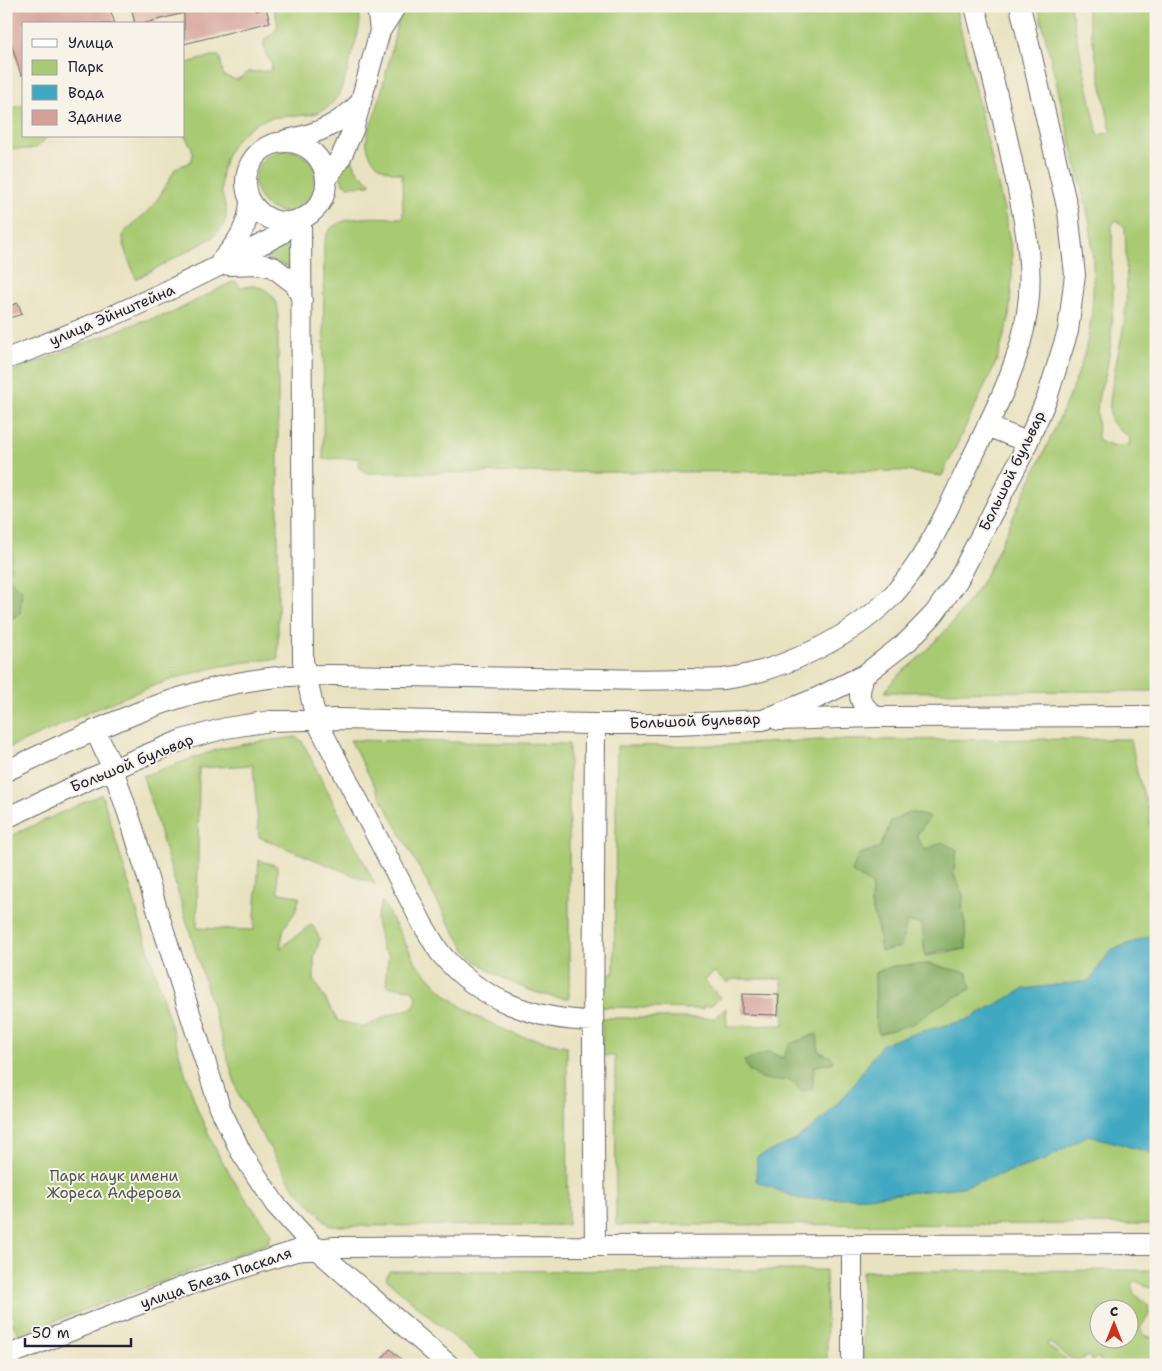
<svg xmlns="http://www.w3.org/2000/svg" width="1162" height="1371" font-family="'Shantell Sans',sans-serif">
<rect width="100%" height="100%" fill="#f7f3e8"/>
<filter id="ink" filterUnits="userSpaceOnUse"><feTurbulence type="fractalNoise" baseFrequency=".02" numOctaves="2"/><feDisplacementMap in="SourceGraphic" scale="10" xChannelSelector="R" yChannelSelector="G"/><feConvolveMatrix kernelMatrix="1 2 1 2 8 2 1 2 1" color-interpolation-filters="sRGB"/></filter>
<filter id="wash" filterUnits="userSpaceOnUse"><feTurbulence type="fractalNoise" baseFrequency=".0096" numOctaves="4" result="noise"/><feDisplacementMap in="SourceGraphic" scale="20" xChannelSelector="R" yChannelSelector="G"/><feGaussianBlur stdDeviation="1.12" result="paint"/><feColorMatrix in="noise" values="0 0 0 0 0 0 0 0 0 0 0 0 0 0 0 0 0 1.4 0 .05"/><feComposite in="paint" operator="in"/></filter>
<g filter="url(#wash)">
<rect width="100%" height="100%" fill="#e9e2c0"/>
<path fill="#a8ca72" stroke="#657656" fill-rule="evenodd" d="M 273,6 L 357,6 C 364,21 356,39 352,54 C 349,65 346,77 342,87 C 326,126 296,111 267,119 C 257,122 248,128 241,135 C 225,150 219,172 222,194 C 224,201 227,210 226,216 C 225,226 218,232 212,238 L 136,279 C 131,262 123,254 123,234 C 130,226 138,220 146,213 C 158,201 167,184 175,169 C 181,165 187,165 192,160 L 193,153 L 191,146 L 184,135 L 184,64 L 212,56 L 219,56 C 222,63 221,69 224,76 L 237,80 L 248,72 L 270,71 L 272,65 C 267,55 262,50 265,39 C 282,28 278,25 273,6 Z
M 414,6 L 955,6 L 1004,210 L 1012,254 L 1012,278 L 1009,319 L 997,360 L 942,476 L 905,471 L 366,473 L 359,467 L 359,458 L 323,459 L 324,243 C 325,239 326,235 328,232 C 340,213 383,218 403,218 L 402,174 C 385,172 370,164 367,145 C 365,132 374,120 377,107 C 385,79 392,50 398,20 L 403,13 Z
M 1038,6 L 1070,6 L 1098,135 L 1111,132 L 1086,6 L 1156,6 L 1156,691 L 885,692 C 896,674 907,669 922,655 C 939,638 955,621 969,601 C 991,571 1005,534 1021,500 C 1033,476 1044,452 1055,428 C 1065,405 1076,382 1083,358 C 1096,313 1095,264 1089,219 ZM 1116,220 L 1125,227 C 1126,257 1128,287 1125,316 C 1123,338 1105,402 1111,419 C 1114,427 1124,433 1130,438 L 1129,445 L 1112,446 L 1098,441 L 1097,409 L 1099,394 L 1106,373 L 1111,343 L 1113,301 L 1112,225 Z
M 24,105 L 24,136 L 47,136 C 44,140 41,146 35,148 C 28,150 14,149 7,147 L 6,144 L 6,110 Z
M255 181a31 31 0 1 1 62 0a31 31 0 1 1-62 0Z
M 351,157 L 357,170 L 370,183 L 370,185 L 349,186 L 343,183 L 340,175 Z
M 284,241 C 294,246 291,258 291,268 L 258,256 Z
M 232,282 L 237,282 L 239,287 C 244,288 247,286 252,286 C 265,286 276,296 278,309 L 278,659 C 177,664 97,711 6,749 L 6,374 L 142,321 L 170,314 Z
M 296,737 L 302,741 L 375,884 L 259,837 L 253,765 L 199,768 L 197,928 L 254,930 L 259,860 L 277,866 L 278,892 L 300,897 L 295,912 L 284,928 L 280,948 L 312,924 L 320,939 L 314,957 L 314,980 L 338,1021 L 365,1027 L 387,1016 L 414,1007 L 417,998 L 411,989 L 387,986 L 386,972 L 389,955 L 382,949 L 376,920 L 382,901 L 417,964 L 446,995 L 473,1015 L 516,1035 L 567,1046 L 568,1225 L 330,1226 L 292,1185 L 239,1096 L 143,776 L 219,749 L 257,742 Z
M 1131,739 L 1137,772 L 1150,816 L 1152,868 L 1156,875 L 1156,934 L 1111,950 L 1089,981 L 1024,989 L 967,1020 L 916,1033 L 849,1091 L 822,1120 L 796,1140 L 757,1157 L 756,1181 L 799,1199 L 868,1197 L 961,1187 L 1045,1160 L 1088,1135 L 1156,1154 L 1156,1224 L 616,1225 L 615,1056 L 602,1056 L 602,1018 L 715,1018 L 726,1008 L 727,1026 L 784,1025 L 782,979 L 733,979 L 727,983 L 714,972 L 704,980 L 720,998 L 710,1006 L 703,1006 L 703,1009 L 601,1007 L 602,974 L 614,973 L 617,746 L 723,745 L 822,740 ZM 909,812 L 929,817 L 916,836 L 925,850 L 957,850 L 953,873 L 963,895 L 962,910 L 965,924 L 966,949 L 926,956 L 922,923 L 907,922 L 881,950 L 878,929 L 871,904 L 872,885 L 858,855 L 880,847 L 891,822 ZM 929,964 L 967,973 L 971,989 L 879,1033 L 876,1022 L 875,973 L 894,966 ZM 816,1034 L 819,1052 L 831,1057 L 832,1063 L 814,1066 L 812,1089 L 802,1090 L 788,1079 C 773,1083 762,1078 748,1070 L 769,1052 L 783,1058 L 790,1044 Z
M 350,740 L 569,744 L 569,998 C 540,1000 485,973 467,951 C 461,943 456,933 450,925 Z
M 102,794 L 183,1066 L 198,1111 L 217,1152 L 239,1189 L 271,1233 L 268,1243 L 19,1334 L 13,1325 L 6,1262 L 6,838 Z
M 826,1270 L 827,1365 L 486,1365 L 386,1279 L 389,1271 Z
M 1156,1270 L 1156,1286 L 1150,1288 L 1136,1281 L 1131,1284 L 1134,1294 L 1148,1304 L 1149,1315 L 1140,1328 L 1145,1335 L 1153,1338 L 1156,1334 L 1156,1365 L 1103,1365 L 1097,1357 L 1093,1361 L 1087,1356 L 1077,1362 L 1068,1357 L 1049,1342 L 1047,1345 L 1073,1365 L 863,1365 L 862,1271 ZM 1100,1308 L 1130,1308 L 1130,1338 L 1100,1338 Z"/>
<path fill="#86ae64" stroke="#546850" d="M 6,538 L 12,544 C 12,549 13,555 12,560 C 8,578 6,578 22,590 L 20,613 L 13,618 L 8,615 L 6,610 Z
M 909,812 L 930,817 L 916,836 L 925,850 L 942,842 L 957,850 L 953,873 L 963,895 L 962,910 L 965,924 L 966,949 L 942,951 L 925,956 L 922,924 L 907,922 L 901,947 L 881,951 L 878,929 L 871,904 L 872,885 L 852,872 L 858,855 L 880,847 L 891,822 Z
M 929,964 L 967,973 L 971,989 L 938,1006 L 915,1023 L 879,1034 L 876,1022 L 875,973 L 894,966 Z
M 817,1034 L 819,1052 L 831,1057 L 833,1062 L 814,1066 L 812,1089 L 802,1091 L 788,1079 C 770,1084 751,1078 744,1061 L 769,1052 L 783,1058 L 790,1044 Z"/>
<path fill="#41a8c1" stroke="#32657e" d="M 1156,934 L 1156,1154 L 1088,1135 L 1045,1160 L 962,1187 L 868,1197 L 799,1199 L 756,1181 L 757,1157 L 796,1140 L 822,1120 L 849,1091 L 882,1044 L 916,1033 L 967,1020 L 1024,989 L 1089,981 L 1111,950 Z"/>
<g id="blocks">
<path fill="#d4a098" d="M 6,6 L 109,6 L 115,24 L 24,24 L 24,75 L 21,75 L 6,27 Z
M 131,6 L 255,6 L 255,11 L 266,8 L 270,22 L 184,44 L 184,13 L 142,24 L 135,24 Z
M 18,303 L 22,314 L 6,319 L 6,307 Z
M 742,994 L 779,995 L 778,1015 L 742,1014 Z
M 390,1349 L 408,1365 L 377,1365 Z"/>
</g>
</g>
<g filter="url(#ink)">
<use href="#blocks" fill-opacity="0" stroke="#68656a" stroke-width="1"/>
<g fill="none" stroke-linecap="round" stroke-linejoin="round">
<g stroke="#68656a" stroke-width="22">
<path id="minor" d="M 377,6 L 380,31
M 286,140 C 318,134 338,125 361,102
M246 182a40 40 0 1 1 80 0a40 40 0 1 1-80 0Z
M 326,179 L 341,157 L 353,130 L 380,31 L 396,6
M 301,219 L 303,661 L 316,720 L 423,925 C 429,934 434,945 441,954 C 480,1000 535,1020 594,1021
M 221,261 C 237,243 249,226 250,201
M 228,265 L 260,264 L 273,267 L 295,284 L 302,299
M 6,359 C 101,324 192,281 281,234 L 294,221
M 987,426 L 1027,442
M 864,675 C 857,698 858,702 876,717
M 778,720 L 876,717 L 1156,716
M 95,730 L 113,769 L 133,828 L 157,909 L 220,1108 L 241,1152 L 275,1204 L 315,1248 L 449,1365
M 6,771 C 94,730 180,687 278,677 C 319,673 361,676 403,676 C 468,677 533,678 598,679 C 627,680 655,680 684,679 C 696,679 710,680 723,679 C 780,672 848,639 889,599 C 920,568 944,518 962,479 C 987,425 1018,372 1027,313 C 1035,264 1023,213 1013,166 C 1002,112 988,59 975,6
M 6,818 L 94,777 L 182,740 L 226,728 L 271,721 L 337,719 L 595,724 L 677,724 L 763,720 L 817,698 L 864,675 L 908,641 L 934,614 L 958,580 L 1021,457 L 1047,398 L 1068,331 L 1075,275 L 1068,211 L 1020,6
M 852,1245 L 852,1365
M 595,1246 L 1156,1244
M 6,1356 L 191,1284 L 296,1251 L 335,1247 L 595,1246 L 593,1044 L 595,724"/>
</g>
<use href="#minor" stroke="#fff" stroke-width="20"/>
</g>
</g>
<g text-anchor="middle" stroke-width="4" stroke-linejoin="round" paint-order="stroke">
<g font-size="15" fill="#22223b" stroke="#f7f3e8">
<text transform="translate(112 315) rotate(-23)" y="5">улица Эйнштейна</text>
<text transform="translate(1012 471) rotate(-64)" y="5">Большой бульвар</text>
<text transform="translate(695 721) rotate(-2)" y="5">Большой бульвар</text>
<text transform="translate(132 763) rotate(-22)" y="5">Большой бульвар</text>
<text transform="translate(216 1278) rotate(-19)" y="5">улица Блеза Паскаля</text>
</g>
<g font-size="15" fill="#4a544c" stroke="#f7f3e8">
<text x="114" y="1181">Парк наук имени<tspan x="114" dy="17">Жореса Алферова</tspan></text>
</g>
</g>
<rect width="1162" height="1371" fill="none" stroke="#f7f3e8" stroke-width="25"/>
<rect x="22" y="22" width="162" height="115" fill="#f7f3e8" stroke="#a29fa3"/>
<rect x="32" y="39" width="25" height="8" fill="#ffffff" stroke="#a29fa3"/>
<text x="68" y="48" font-size="15" fill="#22223b">Улица</text>
<rect x="32" y="60" width="25" height="15" fill="#a8ca72" stroke="#a29fa3"/>
<text x="68" y="72" font-size="15" fill="#22223b">Парк</text>
<rect x="32" y="85" width="25" height="15" fill="#41a8c1" stroke="#a29fa3"/>
<text x="68" y="98" font-size="15" fill="#22223b">Вода</text>
<rect x="32" y="110" width="25" height="15" fill="#d4a098" stroke="#a29fa3"/>
<text x="68" y="122" font-size="15" fill="#22223b">Здание</text>
<g transform="translate(1114 1324)"><circle r="24" fill="#f7f3e8" stroke="#a29fa3"/>
<path d="M0-4L9 19L0 12L-9 19Z" fill="#c8321e"/>
<text y="-8" font-size="14" font-weight="bold" text-anchor="middle" fill="#22223b">С</text>
</g>
<path d="M25 1338v8h106v-8" fill="none" stroke="#22223b" stroke-width="2.5"/>
<text x="32" y="1338" font-size="15" fill="#22223b" stroke="#f7f3e8" stroke-width="4" paint-order="stroke">50 m</text>
</svg>
